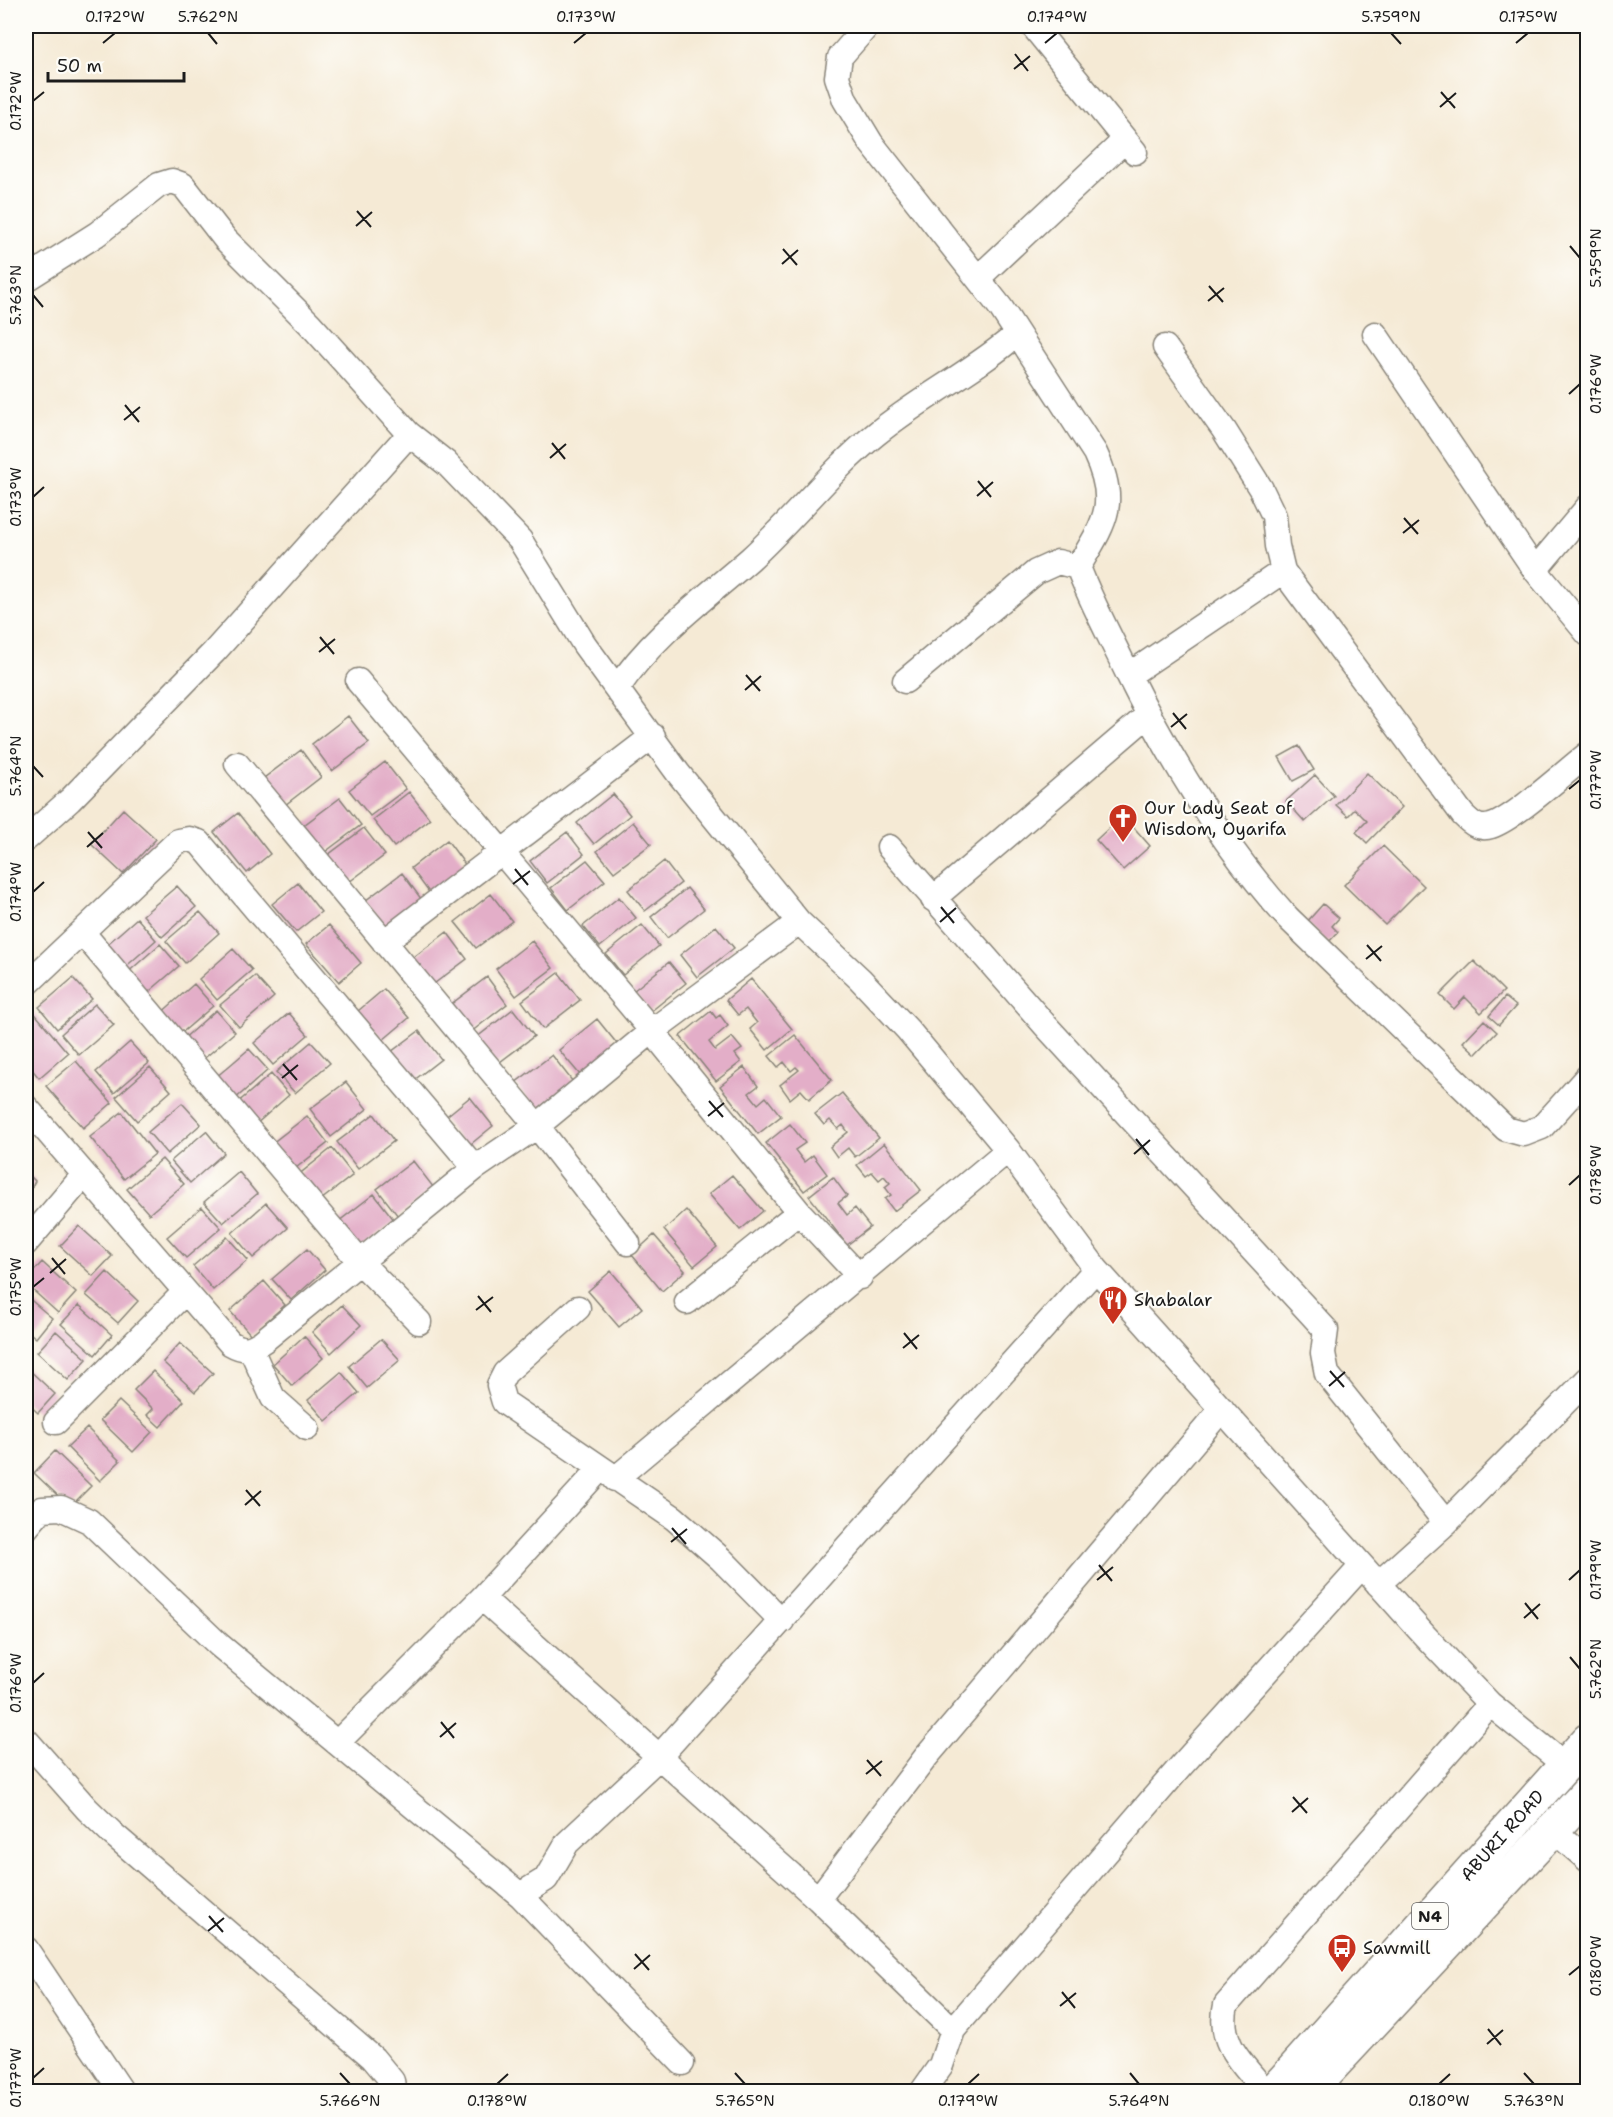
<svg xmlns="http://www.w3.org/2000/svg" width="1613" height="2117" font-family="'Shantell Sans',sans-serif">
<rect width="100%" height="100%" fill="#fdfcf7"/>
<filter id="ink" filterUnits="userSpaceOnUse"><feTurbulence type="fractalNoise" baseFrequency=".0167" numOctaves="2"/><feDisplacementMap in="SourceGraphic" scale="12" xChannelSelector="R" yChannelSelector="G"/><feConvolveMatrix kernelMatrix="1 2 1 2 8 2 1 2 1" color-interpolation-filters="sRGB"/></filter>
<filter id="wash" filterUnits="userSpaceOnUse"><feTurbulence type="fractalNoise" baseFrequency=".008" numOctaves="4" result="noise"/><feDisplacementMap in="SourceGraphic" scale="24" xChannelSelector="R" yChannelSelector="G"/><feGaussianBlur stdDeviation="1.35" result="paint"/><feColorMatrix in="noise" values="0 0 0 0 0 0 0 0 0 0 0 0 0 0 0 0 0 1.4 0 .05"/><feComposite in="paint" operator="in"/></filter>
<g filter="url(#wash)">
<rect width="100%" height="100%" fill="#f5ead5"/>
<g id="blocks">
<path fill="#e3aec8" d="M 348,716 L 369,743 L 332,771 L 312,744 Z
M 1299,746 L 1314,770 L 1293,781 L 1279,757 Z
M 301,750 L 321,777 L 285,805 L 264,778 Z
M 385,762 L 406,789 L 370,816 L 349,790 Z
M 1367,773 L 1402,807 L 1367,843 L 1356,832 L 1367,821 L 1355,809 L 1348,816 L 1336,805 Z
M 1315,775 L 1334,796 L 1305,822 L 1286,801 Z
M 409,792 L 430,819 L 394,847 L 373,820 Z
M 613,794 L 630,815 L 594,844 L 577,823 Z
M 340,798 L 361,825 L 325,852 L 304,825 Z
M 123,809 L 156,839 L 123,874 L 91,844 Z
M 238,813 L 270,854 L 247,873 L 214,832 Z
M 1123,815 L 1150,846 L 1123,870 L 1096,840 Z
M 633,822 L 651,844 L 614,872 L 597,851 Z
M 364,828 L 385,855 L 349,882 L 328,855 Z
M 567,832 L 584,854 L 547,883 L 530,861 Z
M 447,840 L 467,867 L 431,895 L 411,868 Z
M 1383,846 L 1424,886 L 1385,925 L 1344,885 Z
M 587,860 L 605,881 L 568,910 L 551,888 Z
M 664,861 L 681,883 L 645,911 L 628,890 Z
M 402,873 L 422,900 L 386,928 L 365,901 Z
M 298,883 L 321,912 L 296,932 L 272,904 Z
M 177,886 L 196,907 L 162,937 L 143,915 Z
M 687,888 L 704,909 L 667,938 L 651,917 Z
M 491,894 L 512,921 L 476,948 L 455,922 Z
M 619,897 L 636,918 L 600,947 L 583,926 Z
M 1323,904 L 1339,918 L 1332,926 L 1338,932 L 1328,943 L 1306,923 Z
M 200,912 L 219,933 L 185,963 L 166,941 Z
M 137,918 L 156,940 L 122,970 L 103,948 Z
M 329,925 L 361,963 L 339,982 L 306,944 Z
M 642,925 L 659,946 L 623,975 L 606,954 Z
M 716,926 L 734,948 L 697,977 L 680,955 Z
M 447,932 L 467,959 L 431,986 L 410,960 Z
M 532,941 L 553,968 L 516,996 L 496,969 Z
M 160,944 L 179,966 L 144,996 L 126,974 Z
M 233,949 L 252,970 L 217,1000 L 199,979 Z
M 1474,961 L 1504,991 L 1481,1013 L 1465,997 L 1454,1009 L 1440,995 Z
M 669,962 L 686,983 L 650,1012 L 633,991 Z
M 559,973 L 580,1000 L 543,1029 L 522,1001 Z
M 255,976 L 274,997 L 239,1027 L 220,1005 Z
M 487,977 L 507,1004 L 471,1032 L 450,1005 Z
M 73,978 L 92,999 L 57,1029 L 39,1007 Z
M 751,979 L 792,1029 L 767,1050 L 750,1029 L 757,1023 L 746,1009 L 738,1015 L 726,1000 Z
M 194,984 L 213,1006 L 178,1036 L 160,1014 Z
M 384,989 L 409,1018 L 383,1040 L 358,1011 Z
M 1505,997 L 1516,1006 L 1499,1025 L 1489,1016 Z
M 95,1004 L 114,1025 L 79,1055 L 61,1034 Z
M 31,1009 L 68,1053 L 39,1078 L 26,1062 L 26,1013 Z
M 513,1009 L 534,1036 L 496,1065 L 476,1038 Z
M 216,1010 L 235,1032 L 200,1062 L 182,1040 Z
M 711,1011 L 716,1018 L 720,1015 L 728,1026 L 709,1042 L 715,1050 L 732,1037 L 742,1049 L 735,1054 L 741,1062 L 716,1081 L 680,1036 Z
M 289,1013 L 308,1035 L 273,1065 L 254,1043 Z
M 597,1019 L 618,1045 L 581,1076 L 559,1050 Z
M 1484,1020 L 1497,1032 L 1476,1054 L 1463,1042 Z
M 419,1031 L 441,1059 L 413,1081 L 391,1052 Z
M 795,1035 L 832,1080 L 809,1099 L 801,1090 L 790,1099 L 780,1085 L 799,1070 L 796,1067 L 791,1071 L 784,1062 L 778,1067 L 769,1056 Z
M 130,1042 L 149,1063 L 114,1093 L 96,1072 Z
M 311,1042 L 330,1063 L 295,1093 L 276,1072 Z
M 249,1049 L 268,1070 L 234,1100 L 215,1078 Z
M 552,1055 L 573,1082 L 536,1110 L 515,1083 Z
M 76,1061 L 112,1103 L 83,1128 L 46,1086 Z
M 150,1067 L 171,1091 L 137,1121 L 116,1097 Z
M 744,1067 L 758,1086 L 749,1093 L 758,1104 L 766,1097 L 781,1116 L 758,1134 L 720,1086 Z
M 271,1074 L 289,1095 L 255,1125 L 236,1104 Z
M 346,1082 L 367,1109 L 331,1137 L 310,1109 Z
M 842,1093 L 879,1138 L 855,1157 L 848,1148 L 837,1157 L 830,1147 L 848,1132 L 843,1125 L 838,1129 L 830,1120 L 824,1125 L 815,1114 Z
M 470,1097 L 493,1126 L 466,1148 L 443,1119 Z
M 182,1103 L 201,1124 L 167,1154 L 148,1132 Z
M 122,1112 L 155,1154 L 124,1179 L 90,1137 Z
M 374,1114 L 394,1141 L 358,1169 L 337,1142 Z
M 307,1116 L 328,1143 L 292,1171 L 271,1144 Z
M 790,1124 L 805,1143 L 795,1150 L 804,1162 L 813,1155 L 827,1174 L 804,1191 L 766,1143 Z
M 206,1131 L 224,1153 L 190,1183 L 171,1161 Z
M 884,1143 L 921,1190 L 894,1211 L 885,1199 L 891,1195 L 885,1187 L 890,1183 L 884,1176 L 879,1180 L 872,1172 L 866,1176 L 857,1165 Z
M 332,1148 L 353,1175 L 317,1203 L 297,1176 Z
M 162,1159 L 184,1184 L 149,1214 L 127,1189 Z
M 413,1161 L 434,1188 L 398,1216 L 377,1189 Z
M 26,1172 L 35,1181 L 26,1198 Z
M 239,1172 L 257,1194 L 223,1223 L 204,1202 Z
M 732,1175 L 763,1211 L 740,1230 L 709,1194 Z
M 833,1177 L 847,1196 L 838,1203 L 847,1215 L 855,1208 L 870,1227 L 847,1245 L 809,1196 Z
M 374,1194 L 395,1221 L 358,1249 L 338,1222 Z
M 266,1203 L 288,1228 L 253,1258 L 232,1233 Z
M 202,1207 L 221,1228 L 186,1258 L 167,1237 Z
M 686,1210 L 717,1247 L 694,1266 L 664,1230 Z
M 79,1226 L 112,1256 L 93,1276 L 60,1246 Z
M 654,1235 L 685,1271 L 662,1291 L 632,1255 Z
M 227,1237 L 248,1260 L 213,1290 L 193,1266 Z
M 307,1249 L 325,1270 L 291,1300 L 272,1279 Z
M 42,1262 L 76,1293 L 58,1313 L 26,1284 L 26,1280 Z
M 611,1271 L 642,1308 L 619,1327 L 588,1291 Z
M 107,1272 L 138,1301 L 118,1323 L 86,1295 Z
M 264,1281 L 285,1305 L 251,1335 L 230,1311 Z
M 26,1296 L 52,1318 L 36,1338 L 26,1330 Z
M 79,1305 L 112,1335 L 95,1355 L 61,1324 Z
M 342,1305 L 361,1325 L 331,1353 L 312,1332 Z
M 56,1331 L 87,1359 L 68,1380 L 37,1352 Z
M 304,1336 L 323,1358 L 292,1386 L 273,1364 Z
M 381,1339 L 400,1360 L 367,1388 L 349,1366 Z
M 180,1343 L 213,1373 L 195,1392 L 163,1362 Z
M 26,1367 L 55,1394 L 38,1413 L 26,1402 Z
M 153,1371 L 184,1401 L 160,1427 L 147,1415 L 153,1409 L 134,1390 Z
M 341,1372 L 359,1393 L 326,1421 L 308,1400 Z
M 119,1401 L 152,1432 L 133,1452 L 100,1420 Z
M 87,1428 L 120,1461 L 100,1481 L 67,1447 Z
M 55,1451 L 91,1486 L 70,1507 L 34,1473 Z"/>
</g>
</g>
<g filter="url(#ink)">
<use href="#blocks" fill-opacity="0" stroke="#888378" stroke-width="1.5"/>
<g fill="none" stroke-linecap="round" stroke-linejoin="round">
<g stroke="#888378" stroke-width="27">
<path id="minor" d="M 867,26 L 840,57 L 837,77 L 845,100 L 871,143 L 1001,308 L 1095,453 C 1119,504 1105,522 1078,567 C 1092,604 1111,638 1128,674 C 1171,761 1223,847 1288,918 L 1506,1129 L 1524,1134 L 1542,1127 L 1588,1076
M 1033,26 L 1135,152
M 978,278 L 1125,140
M 26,279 L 97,234 L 159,185 L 172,181 L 183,185 L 225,239 L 310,324 L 409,434 L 446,463 L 520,540 L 584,644 L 678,773 L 799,922 L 860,979 L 908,1030 L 1008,1150 L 1096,1269 L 1425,1636 L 1490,1704 L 1565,1765
M 1375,334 L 1535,570 L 1588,634
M 1165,347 L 1224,430 L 1261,489 L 1274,516 L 1277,546 L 1283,571 L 1463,815 C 1471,823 1479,830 1491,826 C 1514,819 1566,771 1588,754
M 1535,570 L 1588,507
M 1129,675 L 1283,571
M 358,681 L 652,1031 L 799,1212 L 860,1277
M 905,681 L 1036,572 L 1058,562 L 1078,567
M 617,689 C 651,637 704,599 750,559 C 794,519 830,471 876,434 C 921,397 973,372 1017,334
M 237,764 L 537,1126 L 652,1031 L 799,922
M 26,839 L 70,800 L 214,652 L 409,434
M 889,847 L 1045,1025 L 1326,1330 L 1323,1353 L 1327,1374 L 1446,1523
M 933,899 L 1148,715
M 82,932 L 360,1262 L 419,1322
M 384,942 L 653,736
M 26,985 L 178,841 L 189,839 L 199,842 L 475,1168
M 26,1107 L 230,1343 C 244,1351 250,1350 263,1341 L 475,1168 L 537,1126 L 628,1243
M 26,1243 L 84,1175
M 687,1302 L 799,1212
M 578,1308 L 505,1373 L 499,1385 L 504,1402 L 674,1518 L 721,1559 L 782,1621
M 251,1349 L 273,1398 L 307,1428
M 56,1422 L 185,1292
M 615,1479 L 1008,1150
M 26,1528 L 42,1509 L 61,1508 L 89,1521 L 219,1645 L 520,1895 L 546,1879 L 567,1843 L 659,1757 L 1096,1269
M 1378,1584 L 1446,1523 L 1588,1379
M 482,1598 L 818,1899 L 953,2030
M 26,1740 L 87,1809 L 114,1835 L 373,2058 L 392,2081 L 394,2092
M 337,1743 L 482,1598 L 600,1469
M 1553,1830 L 1588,1860
M 520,1895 L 682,2063
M 818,1899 L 926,1757 L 1222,1409
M 26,1949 L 122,2092
M 922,2092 L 941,2065 L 953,2030 L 1181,1766 L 1361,1567
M 1266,2092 C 1243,2064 1217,2044 1226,2005 L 1490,1704"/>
</g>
<g stroke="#888378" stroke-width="36">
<g id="highway">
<path id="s1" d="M 1273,2092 L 1588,1740"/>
<path d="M 1308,2092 L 1588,1792"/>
</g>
</g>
<use href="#minor" stroke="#fff" stroke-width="24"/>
<use href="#highway" stroke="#fff" stroke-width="33"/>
</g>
</g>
<path fill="none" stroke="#1c1c1c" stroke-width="2" d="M 208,33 L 217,44M 1391,33 L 1401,44M 103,43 L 115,33M 574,43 L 586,33M 1045,43 L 1057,33M 1516,43 L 1528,33M 1015,54 L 1028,71M 1014,69 L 1030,56M 1441,92 L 1455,108M 33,101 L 44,92M 1440,107 L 1456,93M 357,211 L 371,227M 356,226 L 372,212M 1570,246 L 1580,258M 783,249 L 797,265M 782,264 L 798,250M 1209,286 L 1223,302M 33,295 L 43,307M 1208,301 L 1224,288M 1569,394 L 1580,384M 125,405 L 139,422M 124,420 L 140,407M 552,443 L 565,459M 550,458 L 566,444M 978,481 L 991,497M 977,496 L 993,482M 33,497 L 44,487M 1404,518 L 1418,534M 1403,533 L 1419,520M 320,637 L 334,654M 319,652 L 335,639M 746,675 L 760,691M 745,690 L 761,676M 1173,713 L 1186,729M 1171,727 L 1187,714M 33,766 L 43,777M 1569,789 L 1580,780M 88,832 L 102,848M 87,847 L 103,833M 515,869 L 528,885M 513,884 L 530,871M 33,892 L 44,882M 941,907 L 954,923M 940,922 L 956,908M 1367,945 L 1381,961M 1366,959 L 1382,946M 283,1064 L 297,1080M 282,1078 L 298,1065M 709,1101 L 723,1117M 708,1116 L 724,1103M 1136,1139 L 1149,1155M 1134,1154 L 1150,1140M 1569,1185 L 1580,1175M 52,1258 L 65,1274M 50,1273 L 66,1259M 33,1287 L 44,1278M 478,1296 L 491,1312M 476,1310 L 493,1297M 904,1333 L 917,1349M 903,1348 L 919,1335M 1330,1371 L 1344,1387M 1329,1386 L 1345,1372M 246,1490 L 260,1506M 245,1505 L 261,1491M 672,1528 L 686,1544M 671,1542 L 687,1529M 1099,1565 L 1112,1581M 1097,1580 L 1113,1567M 1569,1580 L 1580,1570M 1525,1603 L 1538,1619M 1524,1618 L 1540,1604M 1570,1657 L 1580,1669M 33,1683 L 44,1673M 441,1722 L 454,1738M 440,1737 L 456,1723M 867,1760 L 881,1776M 866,1774 L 882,1761M 1293,1797 L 1307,1813M 1292,1812 L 1308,1798M 209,1916 L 223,1932M 208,1931 L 224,1918M 635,1954 L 649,1970M 634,1969 L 650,1955M 1569,1975 L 1580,1966M 1062,1992 L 1075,2008M 1060,2006 L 1076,1993M 1488,2029 L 1501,2045M 1487,2044 L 1503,2030M 340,2073 L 350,2084M 735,2073 L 745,2084M 1130,2073 L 1139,2084M 1524,2073 L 1534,2084M 33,2078 L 44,2068M 497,2084 L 508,2074M 968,2084 L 979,2074M 1439,2084 L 1450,2074"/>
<defs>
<g id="church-pin" transform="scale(1.5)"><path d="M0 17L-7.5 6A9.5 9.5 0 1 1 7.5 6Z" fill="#c8321e" stroke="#fdfcf7"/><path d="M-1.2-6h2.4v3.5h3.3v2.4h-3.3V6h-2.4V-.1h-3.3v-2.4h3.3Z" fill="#fff"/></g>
<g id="restaurant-pin" transform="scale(1.5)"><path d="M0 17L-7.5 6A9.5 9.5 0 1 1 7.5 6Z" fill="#c8321e" stroke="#fdfcf7"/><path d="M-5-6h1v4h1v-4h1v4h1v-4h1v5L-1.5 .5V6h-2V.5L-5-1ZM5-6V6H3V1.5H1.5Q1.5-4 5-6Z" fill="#fff"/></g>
<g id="bus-pin" transform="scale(1.5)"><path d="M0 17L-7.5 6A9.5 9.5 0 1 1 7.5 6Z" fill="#c8321e" stroke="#fdfcf7"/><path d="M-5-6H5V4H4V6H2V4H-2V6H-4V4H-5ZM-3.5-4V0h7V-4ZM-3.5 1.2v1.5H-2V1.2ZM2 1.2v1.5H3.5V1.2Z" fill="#fff"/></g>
</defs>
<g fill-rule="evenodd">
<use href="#church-pin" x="1123" y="818"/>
<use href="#restaurant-pin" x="1113" y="1300"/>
<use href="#bus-pin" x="1342" y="1948"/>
</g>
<g text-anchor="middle" stroke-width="4.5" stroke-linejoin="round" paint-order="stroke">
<rect fill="#fdfcf7" stroke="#605f5e" stroke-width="1.5" x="1412" y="1903" width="36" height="26" rx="4.5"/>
<g font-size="16" font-weight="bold" fill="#1c1c1c">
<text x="1430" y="1922">N4</text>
</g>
<g font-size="18" fill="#1c1c1c" stroke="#fdfcf7" text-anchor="start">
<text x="1144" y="814">Our Lady Seat of<tspan x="1144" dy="21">Wisdom, Oyarifa</tspan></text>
<text x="1134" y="1306">Shabalar</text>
<text x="1363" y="1954">Sawmill</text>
</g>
<g font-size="18" fill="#1c1c1c" stroke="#fdfcf7">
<text dy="6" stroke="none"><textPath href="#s1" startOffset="344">ABURI ROAD</textPath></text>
</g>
</g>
<rect width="1613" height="2117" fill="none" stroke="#fdfcf7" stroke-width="66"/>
<path d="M48 72v9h136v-9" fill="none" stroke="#1c1c1c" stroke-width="3"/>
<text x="57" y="72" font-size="18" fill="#1c1c1c" stroke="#fdfcf7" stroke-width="4.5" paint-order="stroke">50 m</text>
<rect x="33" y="33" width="1547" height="2051" fill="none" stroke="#1c1c1c" stroke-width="2"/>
<g font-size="15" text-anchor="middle" fill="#1c1c1c">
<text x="115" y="22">0.172°W</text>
<text x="208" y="22">5.762°N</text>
<text x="586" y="22">0.173°W</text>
<text x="1057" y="22">0.174°W</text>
<text x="1391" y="22">5.759°N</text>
<text x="1528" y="22">0.175°W</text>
<text transform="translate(16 101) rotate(-90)" y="5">0.172°W</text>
<text transform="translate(1596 258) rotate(-90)" y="5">5.759°N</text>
<text transform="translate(16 295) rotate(-90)" y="5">5.763°N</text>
<text transform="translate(1596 384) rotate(-90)" y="5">0.176°W</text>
<text transform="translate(16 497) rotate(-90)" y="5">0.173°W</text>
<text transform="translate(16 766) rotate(-90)" y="5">5.764°N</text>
<text transform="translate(1596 780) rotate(-90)" y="5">0.177°W</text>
<text transform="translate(16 892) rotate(-90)" y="5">0.174°W</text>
<text transform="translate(1596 1175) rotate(-90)" y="5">0.178°W</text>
<text transform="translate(16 1287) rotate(-90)" y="5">0.175°W</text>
<text transform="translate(1596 1570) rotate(-90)" y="5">0.179°W</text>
<text transform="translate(1596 1669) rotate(-90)" y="5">5.762°N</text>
<text transform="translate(16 1683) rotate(-90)" y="5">0.176°W</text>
<text transform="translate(1596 1966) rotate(-90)" y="5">0.180°W</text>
<text transform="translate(16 2078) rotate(-90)" y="5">0.177°W</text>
<text x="350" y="2106">5.766°N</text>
<text x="497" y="2106">0.178°W</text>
<text x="745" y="2106">5.765°N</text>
<text x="968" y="2106">0.179°W</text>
<text x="1139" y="2106">5.764°N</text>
<text x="1439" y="2106">0.180°W</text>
<text x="1534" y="2106">5.763°N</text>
</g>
</svg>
